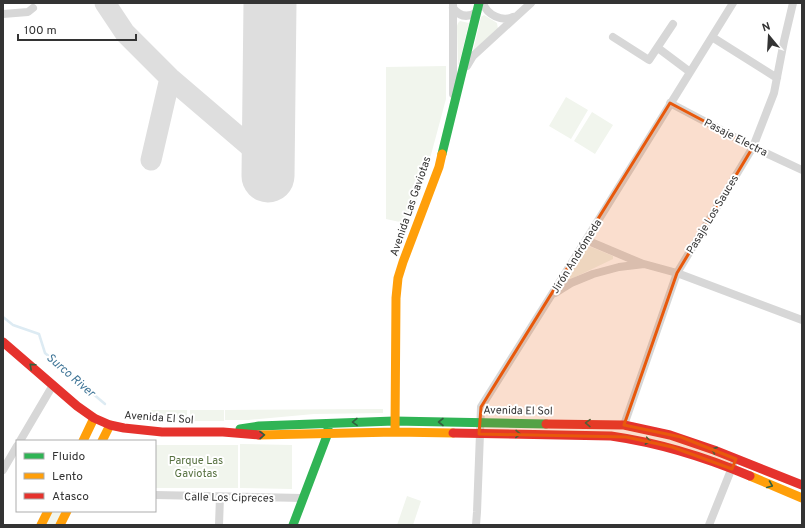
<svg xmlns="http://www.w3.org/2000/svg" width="805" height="528" font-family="Overpass,sans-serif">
<rect width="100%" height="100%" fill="#fff"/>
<path fill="#f1f5ed" d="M 484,15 L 497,23 L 498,29 L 473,51 L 481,17 Z
M 460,21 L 469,23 L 459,64 L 458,65 L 457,26 L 458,23 Z
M 446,66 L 446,99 L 428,166 L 409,224 L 386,219 L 386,67 Z
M 566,97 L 588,110 L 571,139 L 549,126 Z
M 592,112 L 613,125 L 595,154 L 574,141 Z
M 585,247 L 591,247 L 613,256 L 613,259 L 569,280 L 567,279 L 566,276 Z
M 383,409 L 383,413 L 314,414 L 248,420 L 225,420 L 225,410 Z
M 151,410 L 187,410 L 187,421 L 151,420 Z
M 190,410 L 224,410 L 224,421 L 190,421 Z
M 240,444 L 292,445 L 292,489 L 240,488 Z
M 155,445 L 238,445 L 238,488 L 155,488 Z
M 407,496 L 421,501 L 413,525 L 397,525 Z
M 52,511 L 63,511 L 56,525 L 46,525 Z"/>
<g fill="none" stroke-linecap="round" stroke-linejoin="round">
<path stroke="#ddebf3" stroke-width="2.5" d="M 3,317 L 13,325 L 39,334 L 45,353 L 105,404"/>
<path stroke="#dedede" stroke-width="21" d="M 105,3 L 125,33 L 170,78 L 267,161
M 151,160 L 170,78"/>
<path stroke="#dedede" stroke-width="53" d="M 268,176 L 270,3"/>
<path stroke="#d7d7d7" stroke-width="8" d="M 453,3 L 453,94
M 483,3 C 487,15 502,22 513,17
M 453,8 C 460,17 468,18 477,12
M 3,14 L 28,12 L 33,8
M 613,37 L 649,60 L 673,24
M 712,37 L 777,78
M 658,48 L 690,72
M 467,66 L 473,56 L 531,3
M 670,103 L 753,147 L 802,170
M 586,240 L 643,264
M 555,293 L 571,283 L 593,274 L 619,267 L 644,264 L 677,273 L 802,320
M 624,425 L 677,273 L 753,147 L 774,93 L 784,41 L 793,3
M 20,441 L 53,385
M 3,470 L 17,446
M 155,495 L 303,498
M 219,525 L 220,497
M 476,525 L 477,512 L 481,407 L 586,240 L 733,3
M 709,525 L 733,465"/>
<path stroke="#30b455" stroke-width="9" d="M 442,154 L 479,3
M 240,429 L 259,426 L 394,421 L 546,424
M 293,525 L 328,433 L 328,426"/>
<path stroke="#ff9f0a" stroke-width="9" d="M 395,430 L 396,298 L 398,278 L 403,262 L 439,167 L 442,154
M 259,435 L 395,432 L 453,433
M 83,441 L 94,418
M 102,441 L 110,425
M 750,476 L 802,498
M 41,525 L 48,511
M 60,525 L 67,511"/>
<path stroke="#e5322d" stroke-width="9" d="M 3,342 L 77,406 L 94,418 L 110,425 L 124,428 L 162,432 L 223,432 L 259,435
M 546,424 L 624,425 L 670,435 L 714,450 L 802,485
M 453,433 L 611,436 C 660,443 705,457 750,476"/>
</g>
<defs><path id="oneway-chevron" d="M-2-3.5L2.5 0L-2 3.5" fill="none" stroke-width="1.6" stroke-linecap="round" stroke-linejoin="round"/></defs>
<g stroke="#32603f">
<use href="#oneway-chevron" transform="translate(32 366) rotate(-138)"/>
<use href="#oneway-chevron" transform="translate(355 422) rotate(179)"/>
<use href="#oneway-chevron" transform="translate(441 422) rotate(-180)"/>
<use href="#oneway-chevron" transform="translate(588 423) rotate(-179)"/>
<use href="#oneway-chevron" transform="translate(518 434) rotate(1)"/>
<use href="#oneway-chevron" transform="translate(262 435) rotate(-1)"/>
<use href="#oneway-chevron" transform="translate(648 441) rotate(11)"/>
<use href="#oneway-chevron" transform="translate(714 450) rotate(-159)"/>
<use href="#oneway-chevron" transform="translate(770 485) rotate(22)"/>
</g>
<path fill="#e8590c" fill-opacity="0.2" stroke="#e8590c" stroke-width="3" stroke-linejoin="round" d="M 670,103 L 753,147 L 677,273 L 624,425 L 681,437 L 736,459 L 732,469 L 672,447 L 626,437 L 479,434 L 481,407 Z"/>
<g text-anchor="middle" stroke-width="4" stroke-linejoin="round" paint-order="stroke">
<g font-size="11" fill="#333" stroke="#fff">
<text transform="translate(736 137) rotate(27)" y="4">Pasaje Electra</text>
<text transform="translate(410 206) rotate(-71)" y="4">Avenida Las Gaviotas</text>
<text transform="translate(712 214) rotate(-59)" y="4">Pasaje Los Sauces</text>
<text transform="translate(576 256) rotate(-58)" y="4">Jirón Andrómeda</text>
<text transform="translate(518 410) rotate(1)" y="4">Avenida El Sol</text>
<text transform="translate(159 417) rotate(4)" y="4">Avenida El Sol</text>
<text transform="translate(229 497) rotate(1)" y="4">Calle Los Cipreces</text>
</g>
<g font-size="11" fill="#56703f" stroke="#fff">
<text x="196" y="464">Parque Las<tspan x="196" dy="13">Gaviotas</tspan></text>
</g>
<g font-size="12" font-style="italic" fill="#3f7597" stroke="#fff">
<text transform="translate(71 375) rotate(41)" y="4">Surco River</text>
</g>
</g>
<rect width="805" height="528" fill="none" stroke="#333333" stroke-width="8"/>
<rect x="16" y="440" width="140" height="72" fill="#ffffff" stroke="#adadad"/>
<rect x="24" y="453" width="20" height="6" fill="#30b455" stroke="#adadad"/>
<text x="52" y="460" font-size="12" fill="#333333">Fluido</text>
<rect x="24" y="473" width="20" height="6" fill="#ff9f0a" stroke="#adadad"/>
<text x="52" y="480" font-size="12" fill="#333333">Lento</text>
<rect x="24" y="493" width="20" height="6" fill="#e5322d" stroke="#adadad"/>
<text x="52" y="500" font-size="12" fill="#333333">Atasco</text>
<g transform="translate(769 36) rotate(342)" stroke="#ffffff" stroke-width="3" paint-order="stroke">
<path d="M0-3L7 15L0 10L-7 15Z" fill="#333333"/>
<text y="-6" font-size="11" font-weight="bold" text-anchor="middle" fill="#333333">N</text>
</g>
<path d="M18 34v6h118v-6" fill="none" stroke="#333333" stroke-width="2"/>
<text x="24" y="34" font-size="12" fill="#333333" stroke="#ffffff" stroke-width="3" paint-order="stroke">100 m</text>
</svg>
